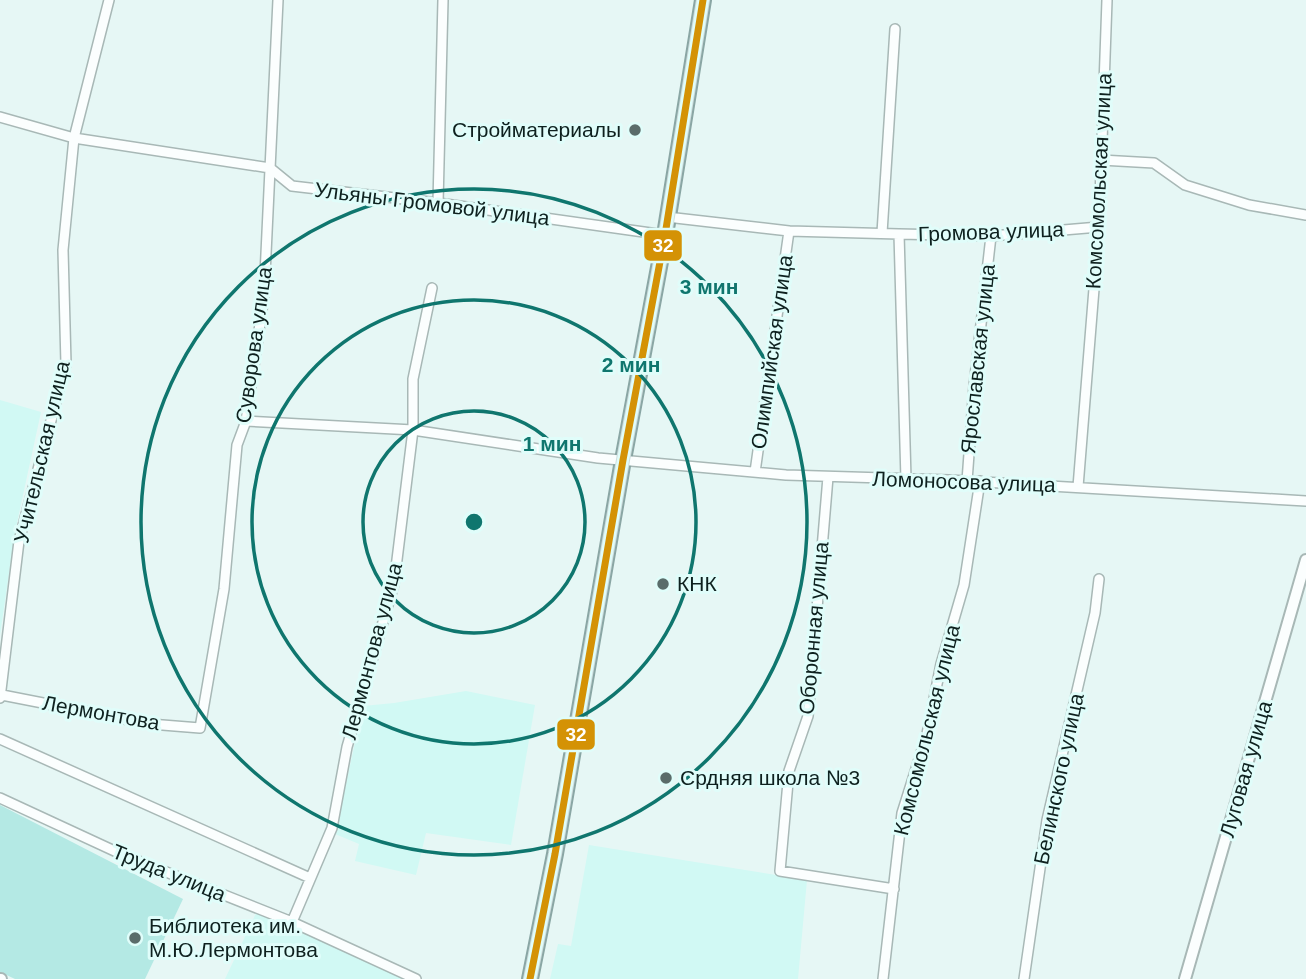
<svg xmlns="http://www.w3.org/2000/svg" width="1306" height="979" font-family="Helvetica,sans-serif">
<rect width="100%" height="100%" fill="#e6f7f5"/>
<path fill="#d1f9f4" d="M 0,400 L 41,412 L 15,532 L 0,635 Z
M 466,691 L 535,705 L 511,845 L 426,833 L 416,875 L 355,861 L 359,844 L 335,834 L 363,706 L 394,703 Z
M 589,845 L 807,880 L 798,979 L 550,979 L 558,944 L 571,946 Z
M 257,911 L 409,979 L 225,979 Z"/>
<path fill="#b4e9e4" d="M 0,805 L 183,899 L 145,979 L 15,979 L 0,972 Z"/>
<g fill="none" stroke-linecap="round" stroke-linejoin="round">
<g stroke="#a8b8b6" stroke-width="12">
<path id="minor" d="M 0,117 L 74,138 L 270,168 L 292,186 L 438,203 L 665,235
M 1101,160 L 1154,163 L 1185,185 L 1249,205 L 1306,215
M 438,203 L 443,0
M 667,217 L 789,231 L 899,234 L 991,236 L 1099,227
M 882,233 L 895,29
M 899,234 L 906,479
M 246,421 L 413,430 L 598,458 L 786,475 L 949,480 L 1306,501
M 755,472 L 789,231
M 828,477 L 808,716 L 789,771 L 780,871 L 894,889
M 967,481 L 974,386 L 991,236
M 1078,487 L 1099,227 L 1107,0
M 2,695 L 150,724 L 200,728 L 224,589 L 237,445 L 246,421 L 264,296 L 278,0
M 0,698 L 19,541 L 66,364 L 63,250 L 74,138 L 109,0
M 0,739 L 310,878
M 0,798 L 121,854 L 292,922 L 416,979
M 292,922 L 332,828 L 347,747 L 394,584 L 413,430 L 413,379 L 432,288
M 883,979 L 902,813 L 927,734 L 941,664 L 964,585 L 980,481
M 1024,979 L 1047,820 L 1095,613 L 1099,579"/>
</g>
<g stroke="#a8b8b6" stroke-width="14">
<path id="tertiary" d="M 0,979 L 1,979
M 1185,979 L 1306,560"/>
</g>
<g stroke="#8aa6a4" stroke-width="18">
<path id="trunk" d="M 530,979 L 555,854 L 623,460 L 665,235 L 703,0"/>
</g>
<use href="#minor" stroke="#fbfefe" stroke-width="9"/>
<use href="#tertiary" stroke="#fbfefe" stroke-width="10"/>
<use href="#trunk" stroke="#cedede" stroke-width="14"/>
<g stroke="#e0fdfa" stroke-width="12">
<path id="bus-1" d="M 530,979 L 555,854 L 623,460 L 665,235 L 703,0"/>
</g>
<use href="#bus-1" stroke="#d49205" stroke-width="7"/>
</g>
<g fill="none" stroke="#0f766e" stroke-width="3.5">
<circle cx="474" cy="522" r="111"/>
<circle cx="474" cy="522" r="222"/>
<circle cx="474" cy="522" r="333"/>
</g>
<g fill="#5a6c6a" stroke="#e0fdfa" stroke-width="2.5">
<circle cx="635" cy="130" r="7"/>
<circle cx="663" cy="584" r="7"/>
<circle cx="666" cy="778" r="7"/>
<circle cx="135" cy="938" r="7"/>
</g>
<g text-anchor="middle" stroke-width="6" stroke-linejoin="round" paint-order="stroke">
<g font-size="21" fill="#0e211f" stroke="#e0fdfa" text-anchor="start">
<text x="621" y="137" text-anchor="end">Стройматериалы</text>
<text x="677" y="591">КНК</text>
<text x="680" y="785">Срдняя школа №3</text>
<text x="149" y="933">Библиотека им.<tspan x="149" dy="24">М.Ю.Лермонтова</tspan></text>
</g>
<g font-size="21" fill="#0e211f" stroke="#e0fdfa">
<text transform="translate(1099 181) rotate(-87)" y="7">Комсомольская улица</text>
<text transform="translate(432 204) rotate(7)" y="7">Ульяны Громовой улица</text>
<text transform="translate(991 232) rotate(-2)" y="7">Громова улица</text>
<text transform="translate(254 345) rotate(-82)" y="7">Суворова улица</text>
<text transform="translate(772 352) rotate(-82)" y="7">Олимпийская улица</text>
<text transform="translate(978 359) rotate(-84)" y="7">Ярославская улица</text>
<text transform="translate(42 452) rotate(-77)" y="7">Учительская улица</text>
<text transform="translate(964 482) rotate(2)" y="7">Ломоносова улица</text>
<text transform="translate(814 628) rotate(-85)" y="7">Оборонная улица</text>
<text transform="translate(372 651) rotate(-75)" y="7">Лермонтова улица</text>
<text transform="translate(101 713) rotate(10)" y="7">Лермонтова</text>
<text transform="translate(927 730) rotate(-76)" y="7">Комсомольская улица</text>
<text transform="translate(1246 769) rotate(-74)" y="7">Луговая улица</text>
<text transform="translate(1059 779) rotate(-78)" y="7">Белинского улица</text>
<text transform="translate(169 873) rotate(22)" y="7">Труда улица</text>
</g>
</g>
<circle cx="474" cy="522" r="10" fill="#0f766e" stroke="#e0fdfa" stroke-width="3.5"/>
<g font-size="21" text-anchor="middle" font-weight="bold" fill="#0f766e" stroke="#e0fdfa" stroke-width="6" stroke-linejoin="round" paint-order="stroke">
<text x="709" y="294">3 мин</text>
<text x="631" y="372">2 мин</text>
<text x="552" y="451">1 мин</text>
</g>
<g stroke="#e0fdfa" stroke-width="2.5">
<rect x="643" y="229" width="40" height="33" rx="7" fill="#d49205"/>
<rect x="556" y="718" width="40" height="33" rx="7" fill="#d49205"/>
</g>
<g font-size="19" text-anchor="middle" font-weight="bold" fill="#fff">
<text x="663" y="252">32</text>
<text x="576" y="741">32</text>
</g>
</svg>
